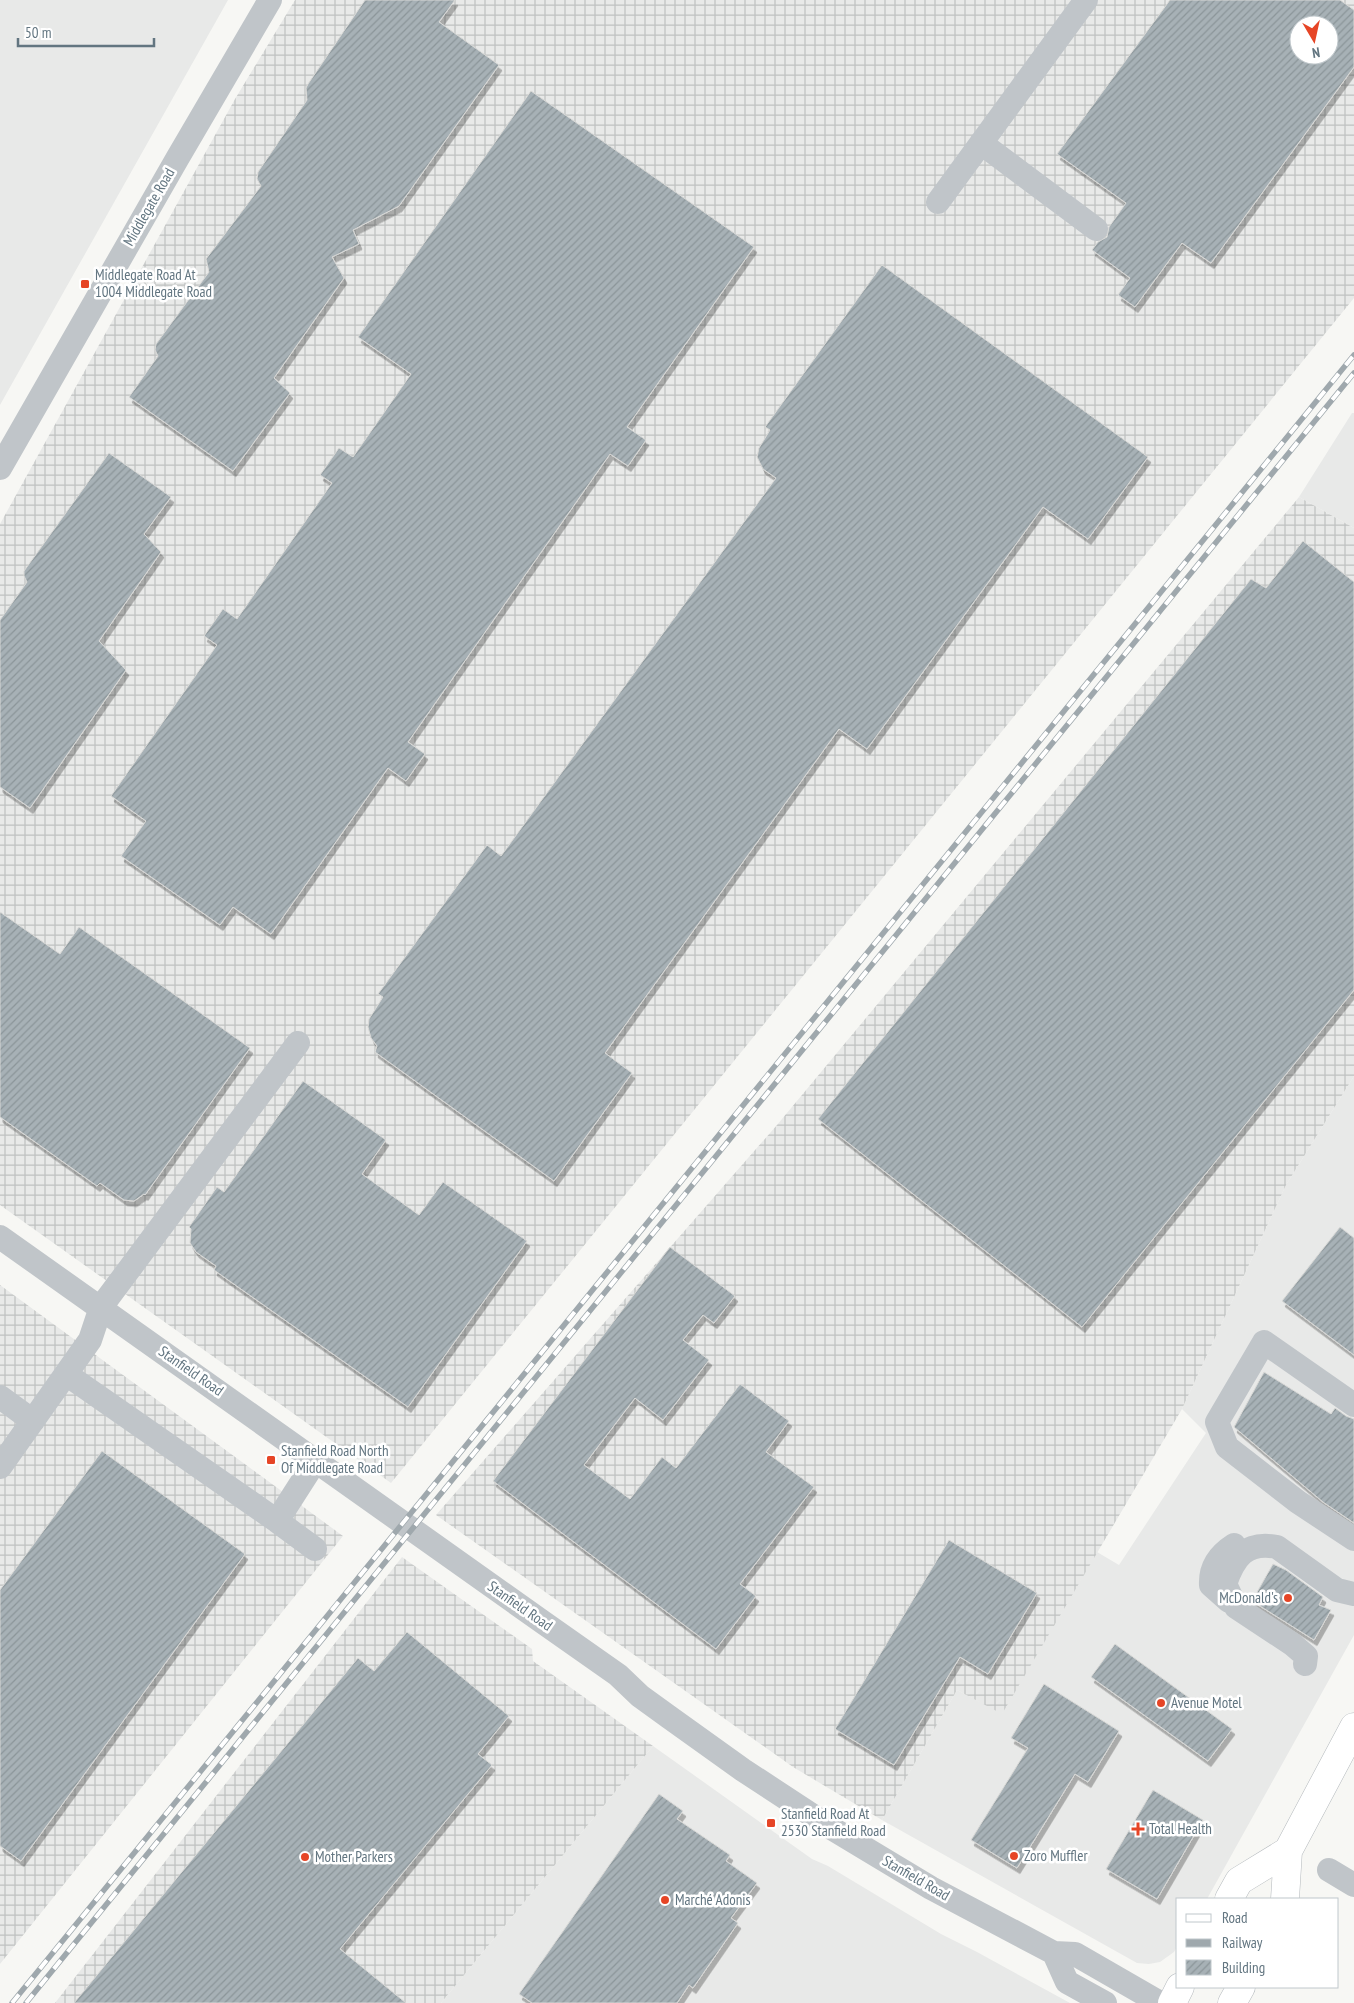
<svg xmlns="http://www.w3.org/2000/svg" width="1354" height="2003" font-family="'PT Sans Narrow',sans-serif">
<defs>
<pattern id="industrial-grid" width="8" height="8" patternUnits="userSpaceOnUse" patternTransform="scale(1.25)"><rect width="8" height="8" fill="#e8e9e8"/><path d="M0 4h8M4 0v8" fill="none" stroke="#bfc1c1"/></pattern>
<pattern id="building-hatch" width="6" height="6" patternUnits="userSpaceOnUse" patternTransform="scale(1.25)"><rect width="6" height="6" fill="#a7b1b6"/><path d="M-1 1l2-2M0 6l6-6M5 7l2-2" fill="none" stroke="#8b9599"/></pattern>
<filter id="shadow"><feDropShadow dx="3" dy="5.5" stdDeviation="0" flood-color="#0004"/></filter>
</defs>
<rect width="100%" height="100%" fill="#f7f7f4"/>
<path fill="#e8e9e8" d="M 0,0 L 228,0 L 0,405 Z
M 1352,413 L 1354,413 L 1354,528 L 1299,497 Z
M 1354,1076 L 1354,1635 L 1207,1899 L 1178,1899 L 1178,1945 L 1174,1952 L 1160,1962 L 1149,1964 L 1137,1963 L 882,1820 L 957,1690 L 1002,1713 L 1097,1552 L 1119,1565 L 1206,1433 L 1182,1409 L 1286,1185 Z
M 653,1746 L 812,1859 L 828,1866 L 941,1934 L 977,1952 L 1070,2003 L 441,2003 Z"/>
<path fill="url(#industrial-grid)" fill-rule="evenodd" d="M 295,0 L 1354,0 L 1354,298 L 391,1483 L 0,1205 L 0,524 L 235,99 ZM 1299,25 L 1329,25 L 1329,55 L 1299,55 Z
M 1299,497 L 1354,528 L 1354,1076 L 1286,1185 L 1182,1409 L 1002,1714 L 957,1690 L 882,1820 L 793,1767 L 436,1515 L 777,1125 Z
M 0,1285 L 343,1536 L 0,1964 Z
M 402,1557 L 532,1649 L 533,1661 L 653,1746 L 441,2003 L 55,2003 Z"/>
<path fill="url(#building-hatch)" stroke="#d9d9d7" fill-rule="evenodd" filter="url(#shadow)" d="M 365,0 L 455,0 L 439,22 L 499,65 L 399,206 L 353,230 L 359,244 L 332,257 L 344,278 L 274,378 L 290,393 L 233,471 L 129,397 L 158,356 L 155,350 L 156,344 L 209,272 L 206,259 L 261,186 L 257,179 L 258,172 L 307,100 L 306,88 L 308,84 Z
M 1170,0 L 1340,0 L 1354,10 L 1354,67 L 1211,263 L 1182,243 L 1135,307 L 1118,295 L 1130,278 L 1092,250 L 1098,242 L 1107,237 L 1109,227 L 1126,203 L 1057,154 ZM 1299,25 L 1329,25 L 1329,55 L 1299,55 Z
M 531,91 L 754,247 L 627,427 L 646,440 L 628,466 L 610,454 L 408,742 L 425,754 L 406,781 L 388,768 L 271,934 L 233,907 L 220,925 L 121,856 L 146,821 L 111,796 L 217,645 L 204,636 L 223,609 L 237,619 L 332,483 L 320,475 L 339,448 L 353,457 L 411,374 L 358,337 Z
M 882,265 L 1148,457 L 1088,539 L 1043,507 L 867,749 L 839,729 L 605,1053 L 632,1073 L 554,1181 L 375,1052 L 377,1046 L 371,1038 L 368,1027 L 369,1019 L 383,997 L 378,994 L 487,845 L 501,856 L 776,478 L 763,469 L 757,457 L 759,448 L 770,430 L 765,427 Z
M 109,453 L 171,497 L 144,534 L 161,552 L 99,641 L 126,670 L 30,808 L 0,787 L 0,620 L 27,582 L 24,576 L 24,571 Z
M 1303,541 L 1354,582 L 1354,990 L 1082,1327 L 818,1119 L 1251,579 L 1266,588 Z
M 0,912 L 60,954 L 79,927 L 250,1048 L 145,1195 L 144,1194 L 134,1201 L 124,1200 L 100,1183 L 97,1186 L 0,1117 Z
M 303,1081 L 386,1140 L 362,1174 L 419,1215 L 443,1182 L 527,1241 L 408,1407 L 214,1270 L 216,1266 L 196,1252 L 190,1243 L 191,1229 L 189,1227 L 217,1187 L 224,1192 Z
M 1340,1227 L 1354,1238 L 1354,1355 L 1282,1301 Z
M 670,1247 L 735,1296 L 714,1323 L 703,1315 L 683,1340 L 709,1360 L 663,1420 L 635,1398 L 584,1465 L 630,1499 L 662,1457 L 676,1468 L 740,1384 L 789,1421 L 766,1452 L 814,1487 L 740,1584 L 756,1596 L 716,1649 L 493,1481 Z
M 1264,1372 L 1331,1414 L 1335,1408 L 1346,1416 L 1354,1419 L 1354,1523 L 1323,1502 L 1234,1427 Z
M 102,1451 L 245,1554 L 21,1861 L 0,1846 L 0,1590 Z
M 949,1540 L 1037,1593 L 988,1674 L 960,1657 L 894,1765 L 835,1729 Z
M 1273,1564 L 1286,1570 L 1323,1597 L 1319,1605 L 1331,1610 L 1314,1640 L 1252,1601 Z
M 407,1632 L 509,1716 L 478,1754 L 492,1765 L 340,1949 L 406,2003 L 74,2003 L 358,1658 L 374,1671 Z
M 1115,1644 L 1232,1729 L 1208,1761 L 1091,1677 Z
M 1044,1684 L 1119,1731 L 1088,1782 L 1075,1774 L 1017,1868 L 971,1840 L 1028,1748 L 1011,1738 Z
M 1153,1790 L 1203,1820 L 1157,1899 L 1106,1869 Z
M 659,1794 L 683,1811 L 677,1819 L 730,1855 L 726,1861 L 757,1883 L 731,1918 L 738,1923 L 693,1988 L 689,1985 L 677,2003 L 532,2003 L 519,1994 Z"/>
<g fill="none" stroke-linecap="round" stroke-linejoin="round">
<g stroke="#b4b9bd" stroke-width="29">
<path id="major" d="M 1229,1899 L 1239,1881 L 1288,1851
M 1285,1899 L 1288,1851 L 1354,1727
M 1172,2003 L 1180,1987
M 1232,2003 L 1241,1987"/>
</g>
<path stroke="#c0c5c9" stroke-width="24" d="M 981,143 L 1096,229
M 938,202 L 1086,0
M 0,468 L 177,159 L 270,0
M 0,1237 L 544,1623 L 618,1675 L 640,1696 L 669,1717 L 743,1770 L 833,1829 L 931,1888 L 1054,1953 L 1075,1954 L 1160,2003
M 66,1374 L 277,1521 L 315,1549
M 0,1397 L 33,1421
M 1354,1405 L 1264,1342 L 1217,1422 L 1227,1447 L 1298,1502 L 1354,1539
M 0,1467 L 90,1340 L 101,1307 L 298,1043
M 277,1521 L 316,1460
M 1229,1601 L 1211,1585 C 1210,1567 1220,1554 1234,1545
M 1305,1664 L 1306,1656 L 1292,1644 L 1236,1607 L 1225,1584 C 1234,1558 1245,1541 1277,1547 L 1337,1590 L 1354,1594
M 1329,1870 L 1354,1885
M 1054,1953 L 1067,1982 L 1105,2003"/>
<use href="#major" stroke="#fff" stroke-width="28"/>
<g stroke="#9fa8ad" stroke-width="5.5">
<path id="rail" d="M 12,2003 L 1354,355
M 26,2003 L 1354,373"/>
</g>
<use href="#rail" stroke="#fff" stroke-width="4" stroke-dasharray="11" stroke-linecap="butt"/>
</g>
<g fill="#e64526" stroke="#fff" stroke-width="2">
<rect x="80" y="279" width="10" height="10" rx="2.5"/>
<rect x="266" y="1455" width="10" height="10" rx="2.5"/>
<circle cx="1288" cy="1598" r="5"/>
<circle cx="1161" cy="1703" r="5"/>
<rect x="766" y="1818" width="10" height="10" rx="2.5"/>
<path d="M1135.5 1821.5h5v5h5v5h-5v5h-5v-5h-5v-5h5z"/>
<circle cx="1014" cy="1856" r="5"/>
<circle cx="305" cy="1857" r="5"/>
<circle cx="665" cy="1900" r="5"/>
</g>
<g text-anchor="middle" stroke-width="5" stroke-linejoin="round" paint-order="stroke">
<g font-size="15" fill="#627580" stroke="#fff">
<text transform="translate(149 207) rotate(-60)" y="5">Middlegate Road</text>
<text transform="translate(191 1371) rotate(35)" y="5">Stanfield Road</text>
<text transform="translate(520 1606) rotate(35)" y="5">Stanfield Road</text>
<text transform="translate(916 1878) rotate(30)" y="5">Stanfield Road</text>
</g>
<g font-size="15" fill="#627580" stroke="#fff" text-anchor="start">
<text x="95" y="280">Middlegate Road At<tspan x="95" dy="17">1004 Middlegate Road</tspan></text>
<text x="281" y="1456">Stanfield Road North<tspan x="281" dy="17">Of Middlegate Road</tspan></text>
<text x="1278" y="1603" text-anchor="end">McDonald's</text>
<text x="1171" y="1708">Avenue Motel</text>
<text x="781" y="1819">Stanfield Road At<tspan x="781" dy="17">2530 Stanfield Road</tspan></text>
<text x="1149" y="1834">Total Health</text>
<text x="1024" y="1861">Zoro Muffler</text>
<text x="315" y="1862">Mother Parkers</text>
<text x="675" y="1905">Marché Adonis</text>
</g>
</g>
<rect x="1176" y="1898" width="162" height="90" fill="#ffffff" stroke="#c0c8cc"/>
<rect x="1186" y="1914" width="25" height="8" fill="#ffffff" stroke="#c0c8cc"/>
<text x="1222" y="1923" font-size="15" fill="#627580">Road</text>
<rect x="1186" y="1939" width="25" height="8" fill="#9fa8ad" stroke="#c0c8cc"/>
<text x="1222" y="1948" font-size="15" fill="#627580">Railway</text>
<rect x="1186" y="1960" width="25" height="15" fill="url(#building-hatch)" stroke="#c0c8cc"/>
<text x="1222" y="1973" font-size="15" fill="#627580">Building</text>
<g transform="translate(1314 40) rotate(171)"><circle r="24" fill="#ffffff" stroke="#c0c8cc"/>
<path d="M0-4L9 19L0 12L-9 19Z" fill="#e64526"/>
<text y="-8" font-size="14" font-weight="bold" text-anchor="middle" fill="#627580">N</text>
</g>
<path d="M18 38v8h136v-8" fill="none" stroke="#627580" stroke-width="2.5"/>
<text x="25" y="38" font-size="15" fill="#627580" stroke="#ffffff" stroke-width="4" paint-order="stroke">50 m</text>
</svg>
